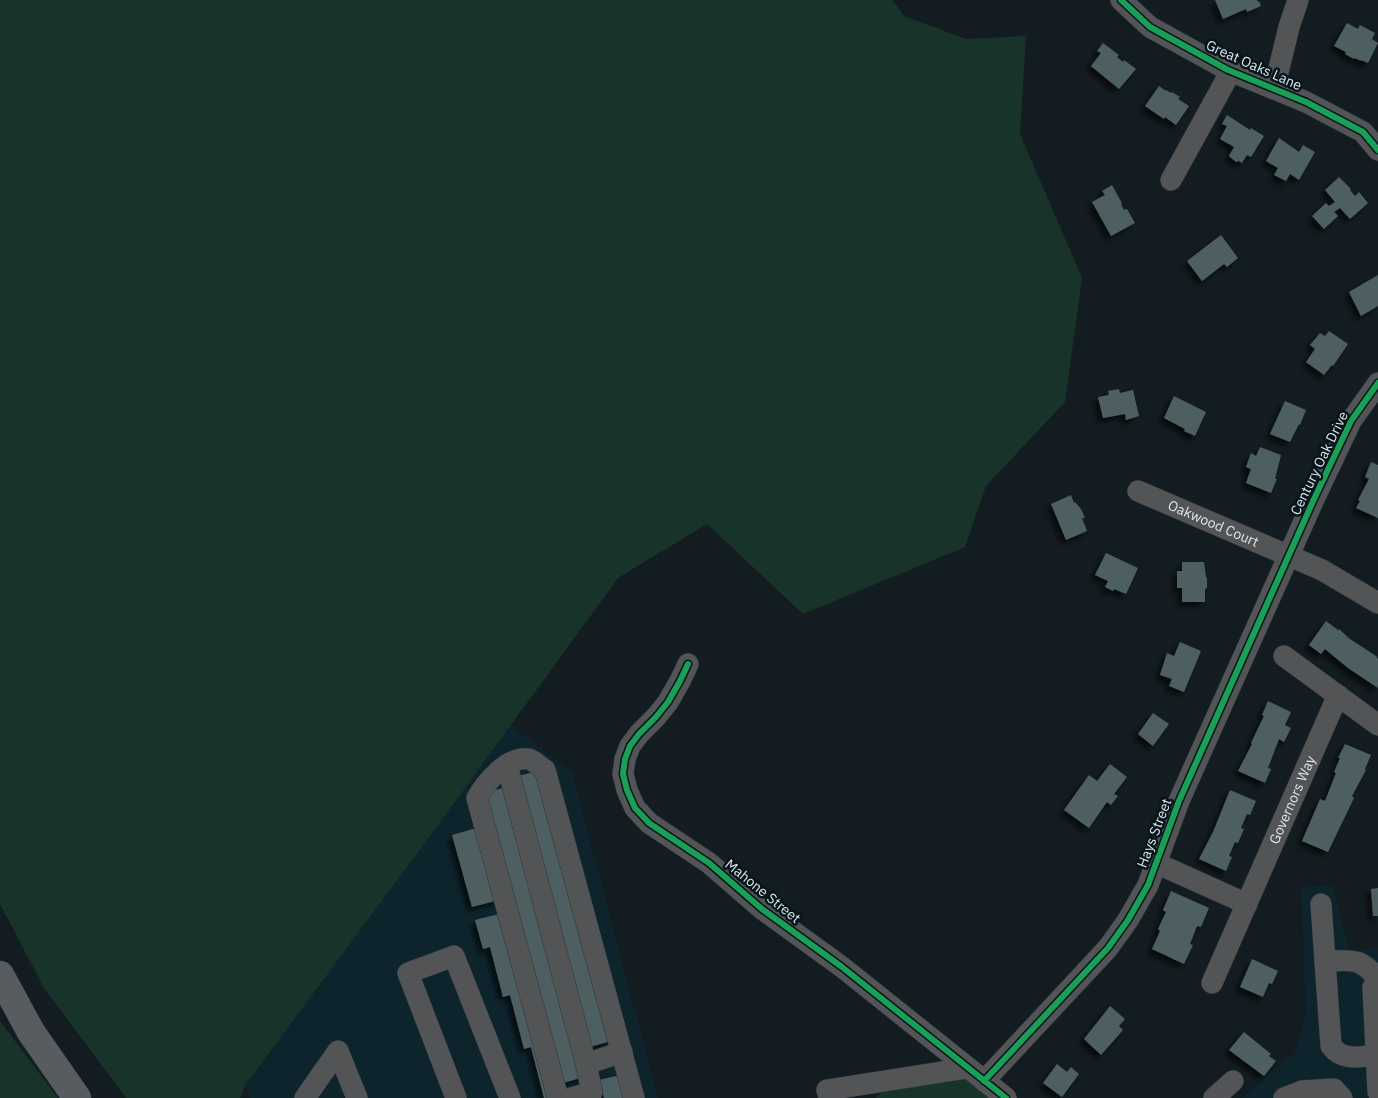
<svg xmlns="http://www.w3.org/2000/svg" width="1378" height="1098" font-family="'IBM Plex Sans',sans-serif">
<defs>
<filter id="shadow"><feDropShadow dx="-4.5" dy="4.5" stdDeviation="2.5" flood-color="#0009"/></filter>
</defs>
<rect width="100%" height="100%" fill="#131c20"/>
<path fill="#0d242d" d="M 511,725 L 572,772 L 658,1098 L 249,1098 L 246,1084 Z
M 1333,885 L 1349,950 L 1378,949 L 1378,1098 L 1242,1098 L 1295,1052 L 1306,1015 L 1301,887 Z"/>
<path fill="#18342a" d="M 0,0 L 892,0 L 904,16 L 966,39 L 1026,36 L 1020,134 L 1082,278 L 1065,402 L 986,486 L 965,547 L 803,614 L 707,524 L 618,578 L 427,840 L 246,1084 L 240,1098 L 126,1098 L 44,988 L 0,904 Z
M 0,1021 L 58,1098 L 0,1098 Z
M 963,1076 L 990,1098 L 876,1098 L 883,1091 Z"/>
<path fill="#4e5f60" filter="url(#shadow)" d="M 1215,0 L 1257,0 L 1258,2 L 1259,1 L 1261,6 L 1247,12 L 1246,9 L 1223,19 Z
M 1347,23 L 1358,29 L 1360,25 L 1375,33 L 1372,39 L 1378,43 L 1368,63 L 1361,60 L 1361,61 L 1355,58 L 1354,59 L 1345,54 L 1346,52 L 1334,46 Z
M 1103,43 L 1119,55 L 1117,57 L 1123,62 L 1124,60 L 1136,69 L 1119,89 L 1091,66 L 1101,53 L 1097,51 Z
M 1159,86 L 1166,91 L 1166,90 L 1171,93 L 1172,92 L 1180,97 L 1178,99 L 1189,106 L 1176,125 L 1165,117 L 1164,119 L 1145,106 Z
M 1227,115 L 1250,130 L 1251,128 L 1264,136 L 1251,157 L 1247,155 L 1242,163 L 1239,161 L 1236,162 L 1229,156 L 1234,147 L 1220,139 L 1227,126 L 1222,124 Z
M 1279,138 L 1299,152 L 1303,145 L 1315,152 L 1299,180 L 1290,174 L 1286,181 L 1274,175 L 1278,168 L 1266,161 Z
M 1339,177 L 1351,189 L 1350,190 L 1355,196 L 1359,192 L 1368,203 L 1350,219 L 1340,208 L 1334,212 L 1338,216 L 1324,229 L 1312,216 L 1326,203 L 1329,206 L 1335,202 L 1325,190 Z
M 1112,185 L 1122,203 L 1121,204 L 1124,210 L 1127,209 L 1135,223 L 1111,236 L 1092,202 L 1105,195 L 1102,191 Z
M 1221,235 L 1238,258 L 1227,267 L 1224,264 L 1202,281 L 1187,261 Z
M 1378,275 L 1378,306 L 1361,316 L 1349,292 Z
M 1329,331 L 1348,344 L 1333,366 L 1332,365 L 1324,375 L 1306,362 L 1315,349 L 1310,345 L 1320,333 L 1325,336 Z
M 1119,389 L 1120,393 L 1133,390 L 1139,416 L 1126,420 L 1125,414 L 1103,418 L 1098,397 L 1109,395 L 1108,391 Z
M 1174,396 L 1206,412 L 1195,436 L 1184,431 L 1185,429 L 1164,418 Z
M 1285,401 L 1306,410 L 1300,425 L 1299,424 L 1290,442 L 1270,434 Z
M 1260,447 L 1281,455 L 1275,479 L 1277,479 L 1271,493 L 1246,483 L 1251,469 L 1246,467 L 1251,453 L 1256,456 Z
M 1371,462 L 1378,465 L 1378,518 L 1356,508 L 1360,501 L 1358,500 L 1369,479 L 1365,477 Z
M 1071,495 L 1074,503 L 1075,502 L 1081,509 L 1085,518 L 1082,518 L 1087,531 L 1066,540 L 1051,504 Z
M 1106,553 L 1138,568 L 1126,594 L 1114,589 L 1113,591 L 1105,587 L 1108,581 L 1095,575 Z
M 1182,562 L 1204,562 L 1206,577 L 1207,578 L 1207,588 L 1205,589 L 1205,602 L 1182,602 L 1182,588 L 1177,588 L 1177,571 L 1182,571 Z
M 1326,621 L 1338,630 L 1339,629 L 1350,639 L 1376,656 L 1378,659 L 1378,688 L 1348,668 L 1325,649 L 1321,654 L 1309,645 Z
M 1180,642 L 1201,651 L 1184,692 L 1169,686 L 1172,679 L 1160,675 L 1167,653 L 1174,656 Z
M 1268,701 L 1291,712 L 1285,725 L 1291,728 L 1284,742 L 1279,739 L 1268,768 L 1271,769 L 1265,783 L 1238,771 L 1252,744 L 1251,743 L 1264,716 L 1262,715 Z
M 1153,713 L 1169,724 L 1153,746 L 1138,734 Z
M 1345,744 L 1371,755 L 1365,769 L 1366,770 L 1352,796 L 1354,798 L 1328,852 L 1302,841 L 1320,799 L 1325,801 L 1336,773 L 1334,772 L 1340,758 L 1338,758 Z
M 1110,764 L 1127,777 L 1114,794 L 1118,796 L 1111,805 L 1107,802 L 1089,828 L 1064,810 L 1089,775 L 1097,781 Z
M 538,771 L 611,1041 L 590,1047 L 518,776 Z
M 506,787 L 584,1077 L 563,1083 L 485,793 Z
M 1230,790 L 1256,801 L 1250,815 L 1247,814 L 1241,828 L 1244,829 L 1238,843 L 1235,842 L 1229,856 L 1232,857 L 1226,871 L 1199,859 L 1213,832 Z
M 480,827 L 499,900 L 472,907 L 452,835 Z
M 1378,888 L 1378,916 L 1373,916 L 1371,889 Z
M 1171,891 L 1209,908 L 1201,927 L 1197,926 L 1190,944 L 1193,945 L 1184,964 L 1152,949 L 1160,931 L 1158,929 L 1166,912 L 1163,910 Z
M 503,913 L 552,1098 L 544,1098 L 531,1047 L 524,1049 L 510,995 L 503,997 L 490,947 L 483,949 L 475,920 Z
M 1252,959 L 1278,971 L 1272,984 L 1269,983 L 1263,997 L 1240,987 Z
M 1110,1006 L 1125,1019 L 1119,1026 L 1123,1030 L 1101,1055 L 1084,1039 Z
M 1244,1032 L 1271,1054 L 1269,1056 L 1276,1061 L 1264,1076 L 1229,1050 Z
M 1057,1064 L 1067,1072 L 1071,1067 L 1079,1074 L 1062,1097 L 1043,1083 Z
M 620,1075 L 626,1098 L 604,1098 L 599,1080 Z"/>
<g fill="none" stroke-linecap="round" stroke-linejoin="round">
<g stroke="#30373b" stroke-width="22">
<g id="minor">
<path d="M 1121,0 L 1150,27 L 1228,70 L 1306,102 L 1363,132 L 1378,150"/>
<path d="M 1274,89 L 1289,27 L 1298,0"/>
<path d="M 1171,180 L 1231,71"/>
<path id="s1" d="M 1138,491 L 1322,570 L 1378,603"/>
<path d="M 1284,656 L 1378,725"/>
<path d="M 688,664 L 680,681 L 668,702 L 656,717 L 639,734 L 630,746 L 625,759 L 623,774 L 627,790 L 635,808 L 649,823 L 709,863 L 762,909 L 842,967 L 1006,1098"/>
<path d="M 507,765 L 586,1064"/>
<path d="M 1156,863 L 1247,904"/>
<path d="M 1321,904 L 1331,1046 C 1342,1061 1360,1057 1376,1055"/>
<path d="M 1325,961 C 1352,961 1359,956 1378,979"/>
<path d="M 1378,981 L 1373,987 L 1378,1092"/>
<path id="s2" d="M 1212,983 L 1338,695"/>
<path d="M 984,1081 L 1108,948 L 1128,920 L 1148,885 L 1179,801 L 1314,499 L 1351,421 L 1378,383"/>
<path d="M 305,1098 L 338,1051 L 357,1098"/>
<path d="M 456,1098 L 408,973 L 454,956 L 510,1098"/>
<path d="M 558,1098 L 477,798 C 486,782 508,756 528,759 C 534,760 540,767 545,770 L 634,1098"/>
<path d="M 571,1098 L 592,1092 L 586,1064 L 622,1052"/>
<path d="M 829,1098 L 827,1090 L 967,1068"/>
<path d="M 1214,1098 L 1233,1081"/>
<path d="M 1284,1098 L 1302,1091 L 1334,1089 L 1342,1098"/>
</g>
</g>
<g stroke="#30373b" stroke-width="29">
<path id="highway" d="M 0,975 L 31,1032 L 77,1098"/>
</g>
<use href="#minor" stroke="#525456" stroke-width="21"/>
<use href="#highway" stroke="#575c60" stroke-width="28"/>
<g stroke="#05151b" stroke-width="9">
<path id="cycleway" d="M 1121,0 L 1150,27 L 1228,70 L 1306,102 L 1363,132 L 1378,150
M 688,664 L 680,681 L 668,702 L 656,717 L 639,734 L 630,746 L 625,759 L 623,774 L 627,790 L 635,808 L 649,823 L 709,863 L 762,909 L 842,967 L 1006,1098
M 984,1081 L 1108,948 L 1128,920 L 1148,885 L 1179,801 L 1314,499 L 1351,421 L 1378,383"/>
</g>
<use href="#cycleway" stroke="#1a9f57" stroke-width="6"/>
</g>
<g text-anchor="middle" stroke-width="5" stroke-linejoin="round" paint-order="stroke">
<g font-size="14" fill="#dce6ea" stroke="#05151b">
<text transform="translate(1254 65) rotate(24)" y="5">Great Oaks Lane</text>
<text transform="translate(1319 463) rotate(-64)" y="5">Century Oak Drive</text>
<text dy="5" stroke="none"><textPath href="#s1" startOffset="82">Oakwood Court</textPath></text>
<text dy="5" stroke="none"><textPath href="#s2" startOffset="200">Governors Way</textPath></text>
<text transform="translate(1154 833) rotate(-69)" y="5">Hays Street</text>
<text transform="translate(763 891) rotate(39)" y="5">Mahone Street</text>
</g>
</g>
</svg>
